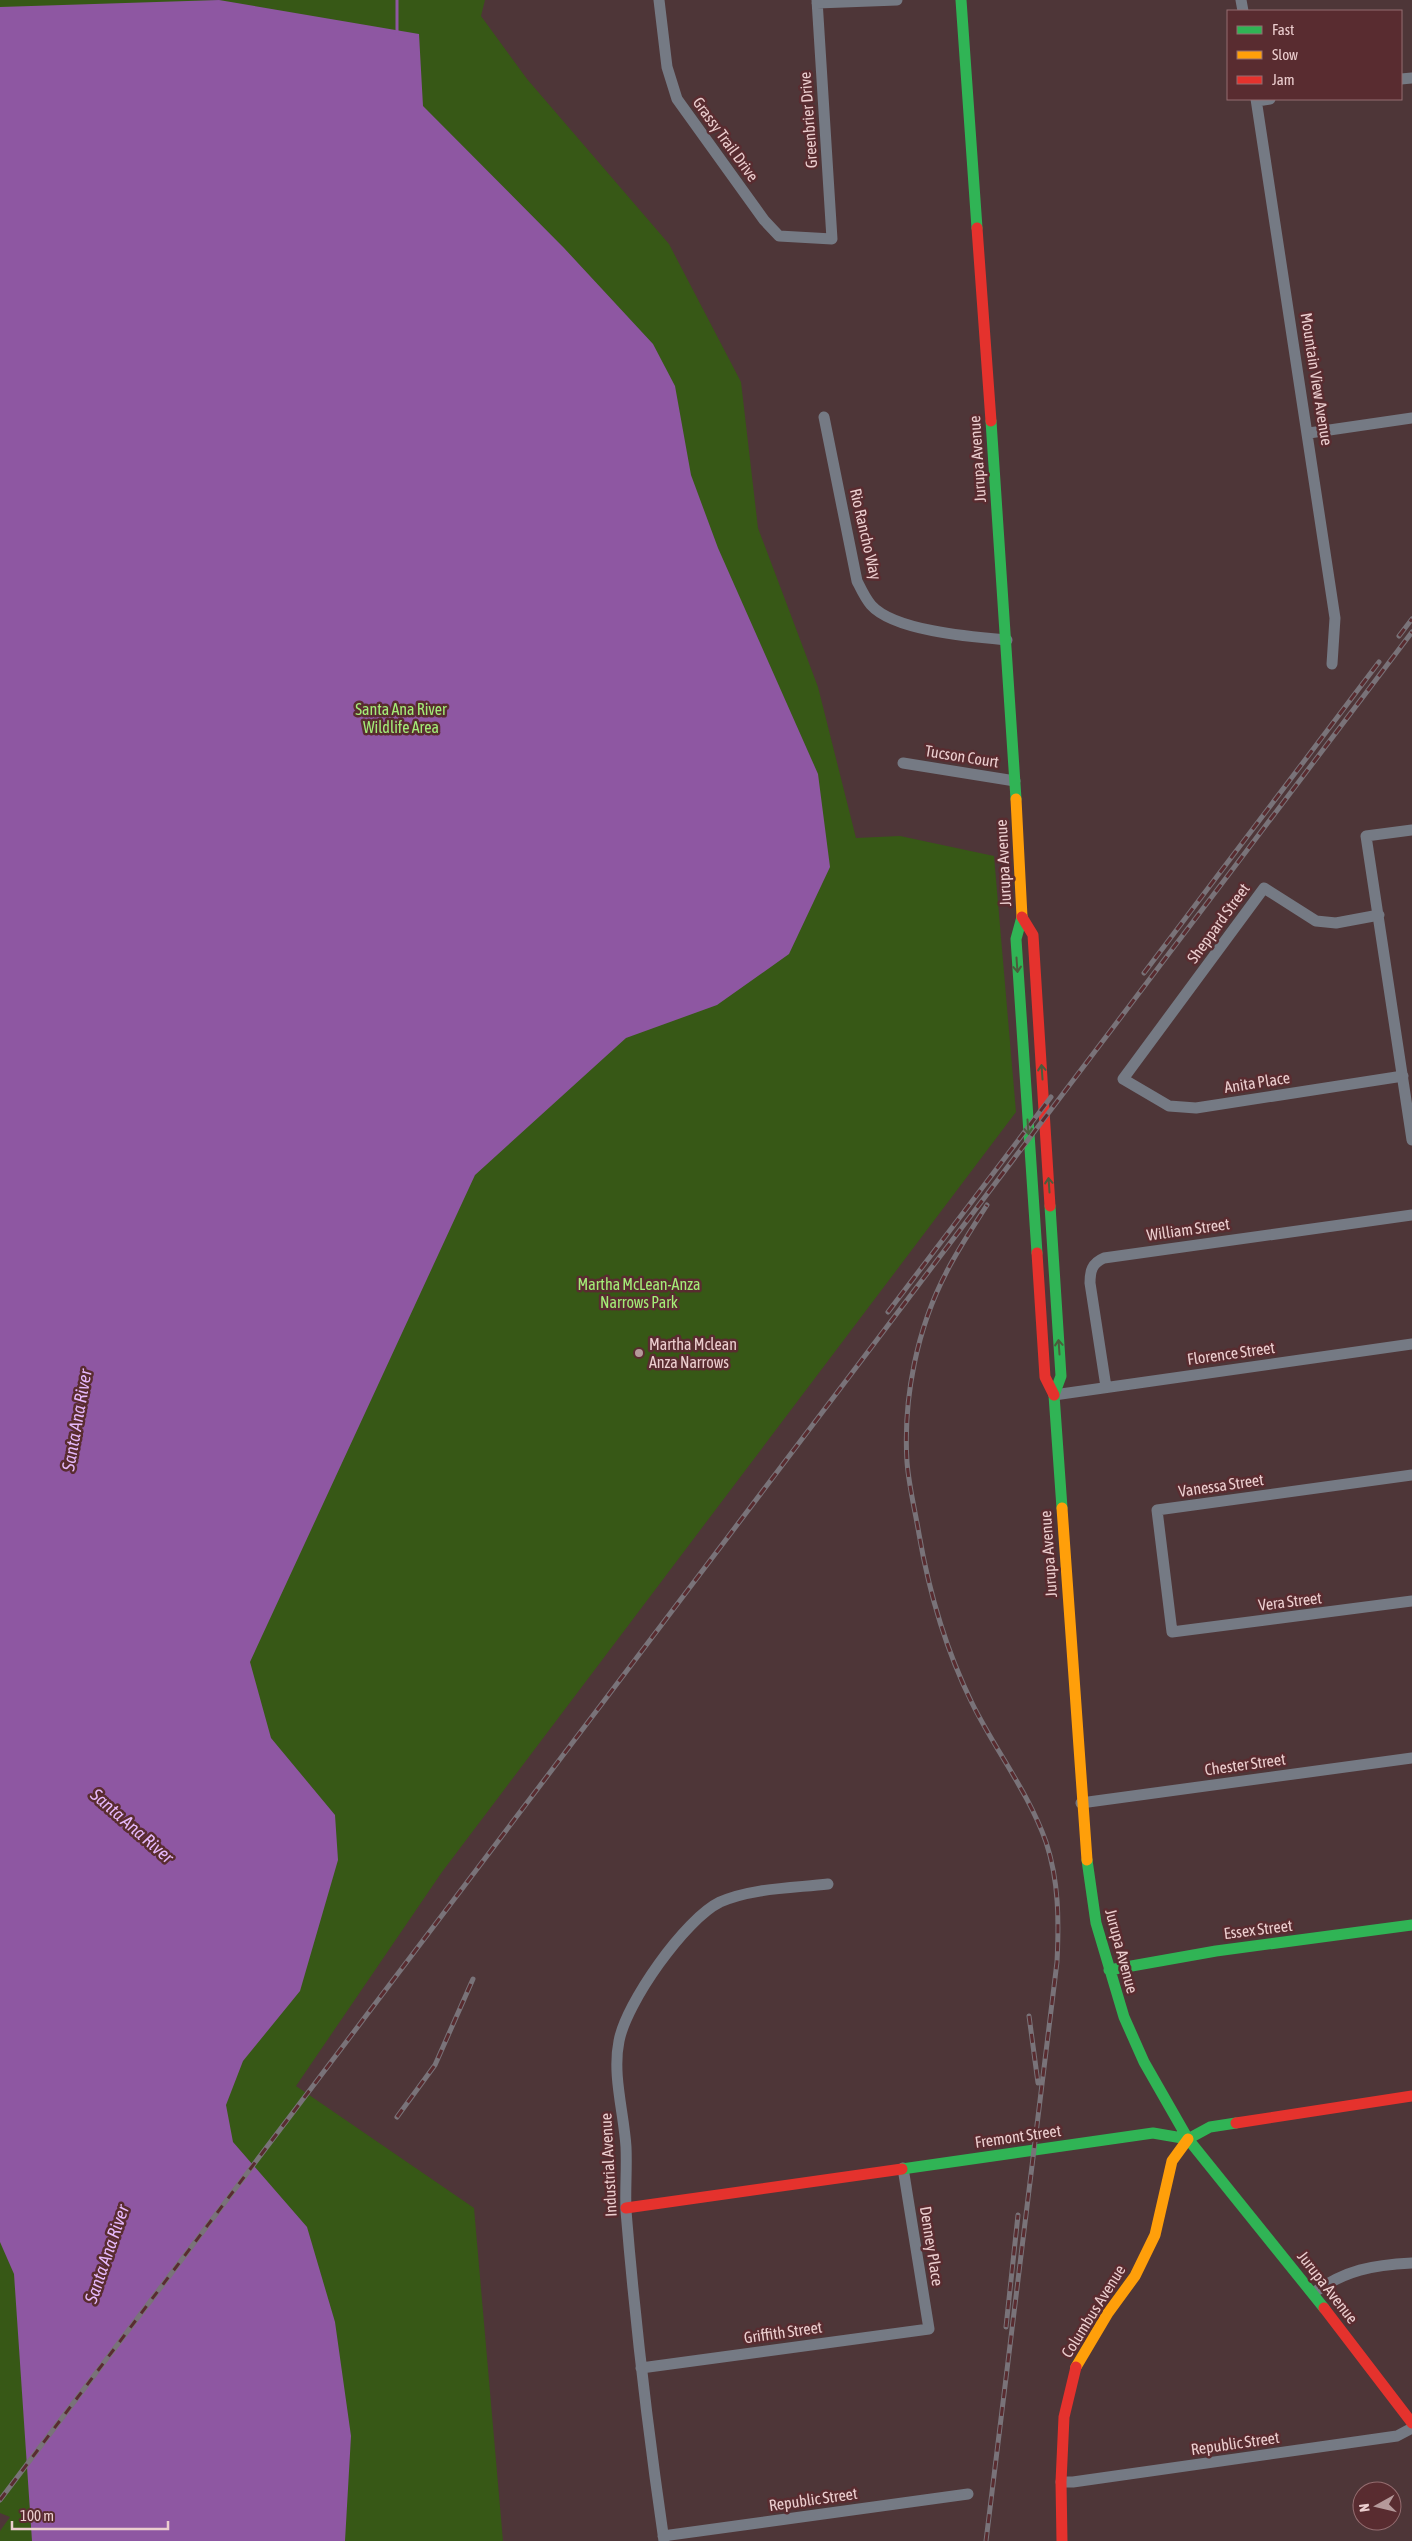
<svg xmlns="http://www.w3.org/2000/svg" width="1412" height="2541" font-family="'Asap Condensed',sans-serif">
<rect width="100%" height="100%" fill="#4e3638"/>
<path fill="#375816" d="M 0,0 L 485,0 L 481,16 L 527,79 L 669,244 L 741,382 L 758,528 L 818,687 L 856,838 L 900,836 L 994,856 L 1016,1112 L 442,1872 L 296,2086 L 474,2208 L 503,2541 L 0,2541 L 0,2531 L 10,2517 L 0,2513 Z"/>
<path fill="#8e57a2" d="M 219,0 L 419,34 L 423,106 L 564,248 L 653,344 L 675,386 L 691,475 L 718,548 L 818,774 L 830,867 L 789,954 L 717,1005 L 626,1038 L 475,1175 L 250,1662 L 271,1738 L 335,1815 L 338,1860 L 300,1991 L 243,2061 L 226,2105 L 233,2142 L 307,2227 L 335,2322 L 351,2436 L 345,2541 L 32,2541 L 14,2274 L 0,2242 L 0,7 Z"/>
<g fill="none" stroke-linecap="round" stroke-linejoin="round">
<path stroke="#8e57a2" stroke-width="3" d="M 397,0 L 397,34"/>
<path stroke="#757a84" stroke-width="11" d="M 659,0 L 667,67 L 677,99 L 764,220 L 779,236 L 832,239 L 817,0
M 1241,0 L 1243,11
M 817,3 L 897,0
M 1401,79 L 1412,78
M 1256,99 L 1335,618 L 1332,664
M 1257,101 L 1270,99
M 824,417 L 857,581 C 861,589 865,598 871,605 C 894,631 972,637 1007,640
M 1309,433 L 1412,418
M 903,763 L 1015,781
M 1412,830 L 1366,836 L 1412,1140
M 1379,915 L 1336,923 L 1316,921 L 1264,888 L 1123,1079 L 1169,1106 L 1196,1108 L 1403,1076
M 1106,1387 L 1090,1283 C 1090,1271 1092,1263 1104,1258 L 1412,1215
M 1054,1395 L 1412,1344
M 1412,1475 L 1157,1510 L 1172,1632 L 1412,1601
M 1081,1803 L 1412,1758
M 1313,2293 C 1346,2270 1372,2265 1412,2263
M 641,2368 L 929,2329 L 903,2168
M 1061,2482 L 1073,2482 L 1397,2436 L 1412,2428
M 663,2536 L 968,2494
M 664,2541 C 648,2431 635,2321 626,2211 C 625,2190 627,2168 626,2147 C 624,2113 612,2075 619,2041 C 626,2003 685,1919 720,1902 C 752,1888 793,1888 828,1884"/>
<path stroke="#30b455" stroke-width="11" d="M 961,0 L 977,228
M 991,421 L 1016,799
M 1022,917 L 1016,939 L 1037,1253
M 1050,1206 L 1061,1376 L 1054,1395 L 1062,1508
M 1087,1860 L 1096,1923 L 1124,2017 L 1144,2062 L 1188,2139 L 1324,2308
M 1109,1970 L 1216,1951 L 1412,1925
M 902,2169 L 1153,2133 L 1188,2139 L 1210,2127 L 1236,2123"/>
<path stroke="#ff9f0a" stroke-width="11" d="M 1016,799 L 1022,917
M 1062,1508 L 1087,1860
M 1076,2367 L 1108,2313 L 1135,2276 L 1155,2235 L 1172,2161 L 1188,2139"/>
<path stroke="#e5322d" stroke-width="11" d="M 977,228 L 991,421
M 1022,917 L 1033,935 L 1050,1206
M 1037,1253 L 1045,1377 L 1054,1395
M 1236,2123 L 1412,2096
M 626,2208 L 902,2169
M 1324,2308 L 1412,2423
M 1062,2541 L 1061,2482 L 1064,2417 L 1076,2367"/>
<g stroke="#797379" stroke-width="5">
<path id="rail" d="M 1399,636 L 1412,619
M 1144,973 L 1379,662
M 888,1312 L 1051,1097
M 1029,2016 L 1038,2083
M 397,2117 L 435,2065 L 473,1979
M 1006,2327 L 1018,2215
M 0,2500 L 1412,632
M 986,2541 L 1057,1962 C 1059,1921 1059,1881 1046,1842 C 1029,1793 995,1750 972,1703 C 946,1650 929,1592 919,1534 C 915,1510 909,1487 907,1462 C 903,1398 917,1328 947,1271 C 959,1248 973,1227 987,1205"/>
</g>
<use href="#rail" stroke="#592c30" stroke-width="3" stroke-dasharray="9" stroke-linecap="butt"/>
</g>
<defs><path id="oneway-shaft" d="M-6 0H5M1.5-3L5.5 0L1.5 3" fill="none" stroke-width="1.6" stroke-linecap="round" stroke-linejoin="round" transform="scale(1.25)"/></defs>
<g stroke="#4b5c3d">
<use href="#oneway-shaft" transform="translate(1017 965) rotate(86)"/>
<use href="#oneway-shaft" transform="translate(1042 1072) rotate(-94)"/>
<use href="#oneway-shaft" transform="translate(1028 1127) rotate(86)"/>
<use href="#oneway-shaft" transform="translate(1049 1185) rotate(-94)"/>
<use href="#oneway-shaft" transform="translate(1059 1347) rotate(-94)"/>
</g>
<circle fill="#b5999a" stroke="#592c30" stroke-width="2" cx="639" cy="1353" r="5"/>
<g text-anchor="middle" stroke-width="5" stroke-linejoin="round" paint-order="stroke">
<g font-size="16" fill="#eccecf" stroke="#592c30">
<text transform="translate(808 120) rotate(-94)" y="6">Greenbrier Drive</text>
<text transform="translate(726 139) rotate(54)" y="6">Grassy Trail Drive</text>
<text transform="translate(1317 379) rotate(81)" y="6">Mountain View Avenue</text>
<text transform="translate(977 459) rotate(-94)" y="6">Jurupa Avenue</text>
<text transform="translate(866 534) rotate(77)" y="6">Rio Rancho Way</text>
<text transform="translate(962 756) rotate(9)" y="6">Tucson Court</text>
<text transform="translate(1003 863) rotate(-93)" y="6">Jurupa Avenue</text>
<text transform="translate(1218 923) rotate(-54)" y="6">Sheppard Street</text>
<text transform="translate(1257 1082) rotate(-9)" y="6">Anita Place</text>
<text transform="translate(1188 1229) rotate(-8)" y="6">William Street</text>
<text transform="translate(1231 1353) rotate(-8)" y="6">Florence Street</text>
<text transform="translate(1221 1485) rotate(-8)" y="6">Vanessa Street</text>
<text transform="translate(1048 1554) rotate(-94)" y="6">Jurupa Avenue</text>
<text transform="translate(1290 1601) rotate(-7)" y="6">Vera Street</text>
<text transform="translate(1245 1764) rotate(-8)" y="6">Chester Street</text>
<text transform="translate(1258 1929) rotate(-7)" y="6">Essex Street</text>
<text transform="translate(1122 1951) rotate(75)" y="6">Jurupa Avenue</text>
<text transform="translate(1018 2136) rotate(-8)" y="6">Fremont Street</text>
<text transform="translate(608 2165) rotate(-93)" y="6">Industrial Avenue</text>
<text transform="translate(932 2246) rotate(81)" y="6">Denney Place</text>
<text transform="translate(1328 2287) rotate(52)" y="6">Jurupa Avenue</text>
<text transform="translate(1093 2311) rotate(-58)" y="6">Columbus Avenue</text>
<text transform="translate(783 2332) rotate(-8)" y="6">Griffith Street</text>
<text transform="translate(1235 2443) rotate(-8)" y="6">Republic Street</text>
<text transform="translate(813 2499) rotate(-8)" y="6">Republic Street</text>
</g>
<g font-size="16" fill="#a4ed77" stroke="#592c30">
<text x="401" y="715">Santa Ana River<tspan x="401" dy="18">Wildlife Area</tspan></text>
<text x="639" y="1290">Martha McLean-Anza<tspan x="639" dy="18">Narrows Park</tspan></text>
</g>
<g font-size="16" fill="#eccecf" stroke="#592c30" text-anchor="start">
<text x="649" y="1350">Martha Mclean<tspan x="649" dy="18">Anza Narrows</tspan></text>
</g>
<g font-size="18" font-style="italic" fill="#e6b9fb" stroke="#592c30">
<text transform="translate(77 1420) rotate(-80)" y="6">Santa Ana River</text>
<text transform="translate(132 1826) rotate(41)" y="6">Santa Ana River</text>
<text transform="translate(107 2254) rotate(-71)" y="6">Santa Ana River</text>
</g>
</g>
<rect x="1227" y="10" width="175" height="90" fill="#592c30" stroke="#946d70"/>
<rect x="1237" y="26" width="25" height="8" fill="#30b455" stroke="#946d70"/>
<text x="1272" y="35" font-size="15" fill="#eccecf">Fast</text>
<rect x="1237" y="51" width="25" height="8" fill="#ff9f0a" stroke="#946d70"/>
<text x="1272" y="60" font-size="15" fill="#eccecf">Slow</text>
<rect x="1237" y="76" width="25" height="8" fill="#e5322d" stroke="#946d70"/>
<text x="1272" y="85" font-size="15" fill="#eccecf">Jam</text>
<g transform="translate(1377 2506) rotate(262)"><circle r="24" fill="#592c30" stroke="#946d70"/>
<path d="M0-4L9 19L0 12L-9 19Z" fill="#b5999a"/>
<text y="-8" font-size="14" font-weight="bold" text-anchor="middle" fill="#eccecf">N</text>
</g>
<path d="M12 2521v8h156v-8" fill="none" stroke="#eccecf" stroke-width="2.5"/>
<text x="20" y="2521" font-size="15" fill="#eccecf" stroke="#592c30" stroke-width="4" paint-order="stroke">100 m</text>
</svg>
